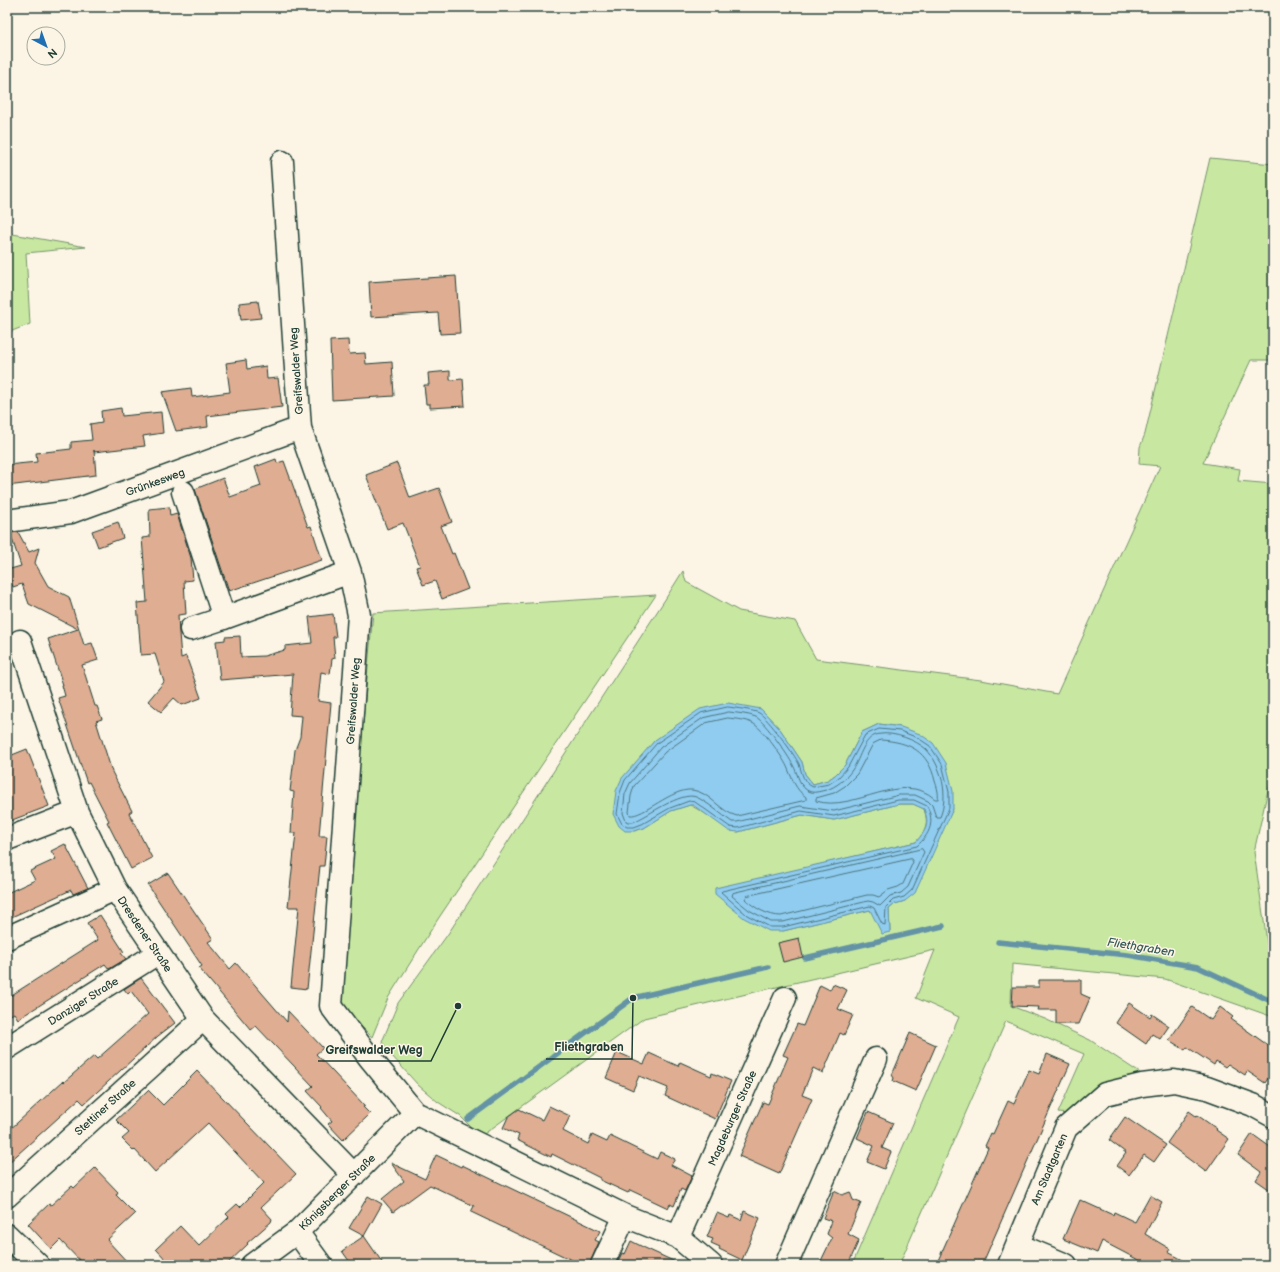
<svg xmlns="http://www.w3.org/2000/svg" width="1280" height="1272" font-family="'Balsamiq Sans',sans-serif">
<rect width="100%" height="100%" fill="#fcf5e5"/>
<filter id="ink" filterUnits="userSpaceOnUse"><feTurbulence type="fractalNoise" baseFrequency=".025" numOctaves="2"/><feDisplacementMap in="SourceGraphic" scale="8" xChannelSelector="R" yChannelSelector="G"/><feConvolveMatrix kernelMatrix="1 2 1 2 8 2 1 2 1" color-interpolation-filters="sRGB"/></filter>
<g filter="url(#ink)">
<path fill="#c8e8a1" stroke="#74926a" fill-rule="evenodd" d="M 1210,158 L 1273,164 L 1273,313 L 1270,320 L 1273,321 L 1273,360 L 1251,360 L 1203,463 L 1240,469 L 1238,481 L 1273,484 L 1273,777 L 1267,794 L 1254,852 L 1270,963 L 1273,963 L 1273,1017 L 1165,979 L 1012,964 L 1011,1006 L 1045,1019 L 1090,1040 L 1140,1073 L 1098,1090 L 1070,1114 L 1058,1113 L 1084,1054 L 1006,1021 L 899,1265 L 852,1265 L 959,1017 L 916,998 L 935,950 L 644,1018 L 484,1134 L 471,1127 L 460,1116 L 438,1102 L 418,1085 L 392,1056 L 382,1042 L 398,1003 L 448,934 L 666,598 L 683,571 L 686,582 L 739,611 L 795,621 L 816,659 L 981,680 L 1057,694 L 1160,466 L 1139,464 L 1140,447 L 1145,434 ZM 761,709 L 780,729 L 802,762 L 805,774 L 813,784 L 828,780 L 835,775 L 845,765 L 862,732 L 879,724 L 901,727 L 953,809 L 905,901 L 895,904 L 889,909 L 890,931 L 870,910 L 783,931 L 715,889 L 916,842 C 926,830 929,825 924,809 L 913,804 L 899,804 L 834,820 L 802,815 L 738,832 L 690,805 L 671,811 L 644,828 L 634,831 L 645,753 L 655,740 Z
M 7,233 L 86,247 L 26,253 L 30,324 L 7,333 Z
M 656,595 L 438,919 L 388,998 L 372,1037 L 342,1007 L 338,994 L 373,613 Z"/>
<path fill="#90ccf0" stroke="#6393a5" d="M 728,703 L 761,709 L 780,729 L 802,762 L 805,774 L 813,784 L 828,780 L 835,775 L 845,765 L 862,732 L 879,724 L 901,727 L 920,734 L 933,743 L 946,763 L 953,791 L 953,809 L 915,893 L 905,901 L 895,904 L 889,909 L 890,932 L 882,934 L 870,910 L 783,931 L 769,931 L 744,918 L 715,894 L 715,888 L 916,842 C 926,830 930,825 924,809 L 913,804 L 899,804 L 834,820 L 802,815 L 738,832 L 729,831 L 693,805 L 690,805 L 671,811 L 644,828 L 634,831 L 625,831 L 619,826 L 613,814 L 616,791 L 622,778 L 655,740 L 700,709 Z"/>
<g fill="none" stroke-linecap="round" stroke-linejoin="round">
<path stroke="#4c767f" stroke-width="1" d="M 728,707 C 735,708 753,710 759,713 C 767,717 795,755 799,764 C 802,773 803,783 813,787 L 829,784 L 838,778 L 848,767 L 865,735 L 879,729 L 900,731 L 918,738 L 930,746 L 942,764 L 949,792 L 949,808 L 912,890 L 904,897 L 893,900 L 886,907 L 885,925 L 882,924 L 874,908 L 870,906 L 783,927 L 770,927 L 747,915 L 721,892 L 722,891 L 917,846 C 930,834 935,822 927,806 L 914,800 L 898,800 L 834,816 L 801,811 L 738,828 L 730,827 L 695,802 L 689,801 L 670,808 L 642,824 L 634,827 L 627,827 L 622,824 L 617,814 L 620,793 L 625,780 L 657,743 L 701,713 Z
M 729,712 C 737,713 748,714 756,717 C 765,722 788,755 793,765 C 798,773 799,789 811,792 C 815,793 821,791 826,790 C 836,787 846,779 852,770 C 861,758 863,735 881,734 C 894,732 916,740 926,749 C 942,766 949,796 940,817 L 936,817 L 932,805 L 928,801 L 915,795 L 899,795 L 834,811 L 800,806 L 737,822 L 732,822 C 722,815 706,801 696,797 C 681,791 648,816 633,822 L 628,822 L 626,821 L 623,813 L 625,794 L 630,783 L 661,747 L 703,718 Z
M 728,718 C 736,719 746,720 752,723 C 761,726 785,760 788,769 C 793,780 795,789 806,797 L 806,800 L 737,816 C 720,812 710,792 692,790 C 672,788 643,817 630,815 L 629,812 L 631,796 L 634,786 L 665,752 L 706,723 Z
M 881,740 C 910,742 928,751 935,781 C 937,787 939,793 938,799 L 935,799 C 902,769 854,813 816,801 L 816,798 L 834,793 L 845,786 L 857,774 L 873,744 Z
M 922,849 L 924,852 L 908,887 L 901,893 L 890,896 L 880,906 L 873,902 L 868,901 L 783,922 L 771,922 L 749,910 L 732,896 L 733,893 Z
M 911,859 L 913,862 L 903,884 L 898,887 L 888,890 L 879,897 L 873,895 L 867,895 L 781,916 C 769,916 754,908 745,899 L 747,896 Z"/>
<path stroke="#6393a5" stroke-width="5.5" d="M 998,942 L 1128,955 L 1198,967 L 1273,1002
M 805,958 L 943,926
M 468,1119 L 633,998 L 768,967"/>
</g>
<path fill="#dfad92" stroke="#1f3d34" d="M 456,276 L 460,333 L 440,334 L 438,313 L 371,317 L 369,282 Z
M 258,301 L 261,318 L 241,320 L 239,303 Z
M 348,340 L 349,354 L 365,353 L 366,364 L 392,362 L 394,396 L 332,400 L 330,341 Z
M 246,360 L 247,369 L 266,366 L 267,379 L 278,378 L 282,407 L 207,416 L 208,427 L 176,431 L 162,392 L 191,388 L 192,397 L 230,392 L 226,363 Z
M 450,371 L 450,380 L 463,379 L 465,406 L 430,408 L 430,404 L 426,404 L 424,385 L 429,385 L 428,373 Z
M 121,408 L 122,416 L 161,412 L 163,433 L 143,436 L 145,446 L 94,452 L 94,450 L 96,475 L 7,486 L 7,465 L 37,462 L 36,453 L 71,449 L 71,442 L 92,440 L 90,424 L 102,422 L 101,411 Z
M 276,459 L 277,463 L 284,461 L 308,527 L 311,526 L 322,560 L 229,591 L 195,489 L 223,478 L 230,497 L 261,486 L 255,467 Z
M 397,463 L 410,498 L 439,488 L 452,522 L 441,526 L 452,554 L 454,553 L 468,589 L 442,599 L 435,581 L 423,585 L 416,567 L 420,566 L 403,523 L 387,529 L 366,475 Z
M 169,507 L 170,516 L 177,514 L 191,558 L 193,580 L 184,581 L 186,614 L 178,615 L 179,633 L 181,658 L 186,656 L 201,698 L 182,705 L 174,698 L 161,712 L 148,701 L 164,682 L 155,654 L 141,655 L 137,603 L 147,602 L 142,538 L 150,537 L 149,509 Z
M 118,522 L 123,538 L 98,547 L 92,531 Z
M 18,532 L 29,552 L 39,548 L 35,563 L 48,586 L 69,597 L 84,645 L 92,643 L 98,660 L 82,665 L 95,706 L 97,706 L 102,719 L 96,721 L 112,772 L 132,811 L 129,813 L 152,858 L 131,869 L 107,822 L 109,821 L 89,782 L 87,783 L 58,698 L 65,696 L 62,685 L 63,685 L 48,639 L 78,629 L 29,604 L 22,584 L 13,587 L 7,570 L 21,566 L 10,533 Z
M 333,614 L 336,637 L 333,637 L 335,658 L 332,659 L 330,674 L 321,672 L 318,701 L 331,703 L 319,836 L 327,836 L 324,866 L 320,866 L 307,989 L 291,987 L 299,907 L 288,907 L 296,833 L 291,833 L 294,792 L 290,791 L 295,750 L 300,737 L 302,716 L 290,715 L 293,674 L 220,680 L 216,641 L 225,640 L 225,637 L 240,636 L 241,657 L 264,656 L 285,650 L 285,646 L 312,643 L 309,617 Z
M 27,749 L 49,806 L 7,822 L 7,757 Z
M 65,844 L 88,888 L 73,894 L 71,890 L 7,919 L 7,893 L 35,880 L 30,871 L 56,859 L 51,851 Z
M 168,873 L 213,939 L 208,942 L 230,969 L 236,963 L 287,1022 L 288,1011 L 323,1048 L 316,1054 L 365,1106 L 363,1107 L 370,1114 L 343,1140 L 328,1124 L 332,1121 L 321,1108 L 322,1107 L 307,1091 L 313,1086 L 256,1026 L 251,1030 L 199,968 L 202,966 L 148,885 Z
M 100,915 L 124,952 L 121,953 L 126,959 L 109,969 L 105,964 L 18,1019 L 14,1013 L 7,1017 L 7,998 L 98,940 L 87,923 Z
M 799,938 L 803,957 L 783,962 L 778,943 Z
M 141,978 L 175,1023 L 158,1036 L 84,1104 L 79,1099 L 7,1164 L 7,1132 L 63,1081 L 64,1082 L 94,1056 L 97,1059 L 148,1014 L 131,991 L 128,994 L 124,989 Z
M 1039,980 L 1081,980 L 1081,994 L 1090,998 L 1079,1024 L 1056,1024 L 1056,1010 L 1038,1010 L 1039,1007 L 1012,1006 L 1013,987 L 1039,987 Z
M 833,984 L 847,990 L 838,1009 L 853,1015 L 844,1035 L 840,1033 L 823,1073 L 813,1068 L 802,1095 L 812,1099 L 779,1174 L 739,1156 L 763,1102 L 768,1104 L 788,1057 L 783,1055 L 797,1024 L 803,1026 L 820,985 L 830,990 Z
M 1129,1003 L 1150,1017 L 1152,1014 L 1169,1026 L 1160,1039 L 1152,1034 L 1146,1044 L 1116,1023 Z
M 1192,1007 L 1211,1020 L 1220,1007 L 1233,1017 L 1231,1019 L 1273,1049 L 1273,1071 L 1265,1083 L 1247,1071 L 1245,1075 L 1228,1064 L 1225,1067 L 1216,1061 L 1214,1065 L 1187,1047 L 1185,1050 L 1169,1040 Z
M 910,1033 L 936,1045 L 916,1091 L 893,1081 L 894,1078 L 892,1075 Z
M 617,1052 L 644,1064 L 649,1053 L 678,1066 L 680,1062 L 711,1076 L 712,1073 L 731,1081 L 715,1119 L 665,1096 L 668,1088 L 639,1076 L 633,1090 L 606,1078 Z
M 1047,1054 L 1070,1064 L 982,1265 L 936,1265 L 988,1148 L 985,1146 L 991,1133 L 993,1134 L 1008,1101 L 1014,1104 L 1029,1070 L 1039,1074 Z
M 197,1071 L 296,1174 L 261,1207 L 272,1219 L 271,1222 L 247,1243 L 248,1244 L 226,1265 L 171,1265 L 156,1249 L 180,1226 L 199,1246 L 229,1217 L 226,1214 L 237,1204 L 240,1207 L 264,1183 L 208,1123 L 155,1172 L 135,1150 L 134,1151 L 122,1139 L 129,1133 L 116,1120 L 148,1090 L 163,1105 Z
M 549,1106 L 570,1116 L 563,1131 L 588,1144 L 592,1135 L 607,1142 L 610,1136 L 657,1159 L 660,1152 L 675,1159 L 671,1165 L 692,1176 L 685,1191 L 681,1189 L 674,1206 L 670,1204 L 668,1208 L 630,1190 L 628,1193 L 600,1180 L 600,1178 L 552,1154 L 551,1157 L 517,1140 L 519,1135 L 503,1128 L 508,1117 L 519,1109 L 542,1120 Z
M 1189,1111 L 1196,1116 L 1197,1115 L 1217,1129 L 1216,1130 L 1229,1139 L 1206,1172 L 1167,1143 Z
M 868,1112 L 893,1123 L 882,1148 L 891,1152 L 884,1169 L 867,1162 L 874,1146 L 857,1138 Z
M 1125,1117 L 1166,1145 L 1154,1162 L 1144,1155 L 1129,1175 L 1117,1166 L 1126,1153 L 1109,1140 Z
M 1252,1134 L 1273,1149 L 1273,1192 L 1256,1180 L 1261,1172 L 1238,1155 Z
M 436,1155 L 461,1167 L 462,1165 L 600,1231 L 595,1240 L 599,1242 L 591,1260 L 590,1265 L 582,1265 L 471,1212 L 474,1206 L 430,1185 L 393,1212 L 382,1199 L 404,1181 L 391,1163 L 425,1179 Z
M 95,1168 L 118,1192 L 116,1195 L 135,1214 L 107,1240 L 130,1265 L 84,1265 L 60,1240 L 51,1249 L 28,1224 L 49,1204 L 51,1205 L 72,1186 L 74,1188 Z
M 834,1191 L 842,1195 L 850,1192 L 853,1200 L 861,1203 L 848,1234 L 859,1240 L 848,1265 L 819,1265 L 832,1238 L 827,1234 L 832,1221 L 823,1218 Z
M 1150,1195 L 1162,1202 L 1145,1234 L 1170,1249 L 1168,1252 L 1192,1265 L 1148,1265 L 1102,1241 L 1097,1253 L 1063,1239 L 1080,1200 L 1113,1215 L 1114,1212 L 1135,1222 Z
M 368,1196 L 382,1204 L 364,1236 L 384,1265 L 352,1265 L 342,1251 L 364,1236 L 349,1228 Z
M 744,1211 L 760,1218 L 742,1260 L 719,1249 L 720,1247 L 711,1243 L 713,1239 L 707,1237 L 717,1213 L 729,1218 L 730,1215 L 741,1220 Z
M 631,1241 L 645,1248 L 682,1265 L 616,1265 L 622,1253 L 625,1254 Z"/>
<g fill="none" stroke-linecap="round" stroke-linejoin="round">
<g stroke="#1f3d34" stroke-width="25">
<path id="minor" d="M 282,162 L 300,428 L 350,572 L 359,615 L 331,1006 L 369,1057 L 415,1113 L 625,1216
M 183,492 L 224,618
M 7,521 L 71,512 L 300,428
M 191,629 L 224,618 L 350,572
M 20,641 L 77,812 L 115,889 L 203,1019 L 354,1175
M 7,839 L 77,812
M 7,938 L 115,889
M 7,1048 L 158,953
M 7,1196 L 203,1019
M 297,1232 L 321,1265
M 7,1235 L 38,1265
M 678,1237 L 711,1265
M 1018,1245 L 1066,1265
M 252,1265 L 297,1232 L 415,1113
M 602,1265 L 625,1216 L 678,1237 L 785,998
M 786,1265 L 876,1059
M 1009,1265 L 1066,1128 L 1105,1094 L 1142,1085 L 1174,1081 L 1207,1088 L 1253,1105 L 1273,1116"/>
</g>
<use href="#minor" stroke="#fcf5e5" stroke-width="22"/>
</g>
</g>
<g text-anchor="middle" stroke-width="3" stroke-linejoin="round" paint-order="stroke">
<g font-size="11" fill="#1f3d34" stroke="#fcf5e5">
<text transform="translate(296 371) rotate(-94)" y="4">Greifswalder Weg</text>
<text transform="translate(155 482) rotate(-20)" y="4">Grünkesweg</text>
<text transform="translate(353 701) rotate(-86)" y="4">Greifswalder Weg</text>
<text transform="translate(145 934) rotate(56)" y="4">Dresdener Straße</text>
<text transform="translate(83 1001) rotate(-32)" y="4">Danziger Straße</text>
<text transform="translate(105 1107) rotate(-42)" y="4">Stettiner Straße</text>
<text transform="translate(732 1118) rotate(-66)" y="4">Magdeburger Straße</text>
<text transform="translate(1049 1169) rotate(-67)" y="4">Am Stadtgarten</text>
<text transform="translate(337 1192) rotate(-45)" y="4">Königsberger Straße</text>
</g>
<g font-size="12" font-style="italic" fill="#365a5a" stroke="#fcf5e5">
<text transform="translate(1141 947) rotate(9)" y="4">Fliethgraben</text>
</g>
</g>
<path fill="none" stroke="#1f3d34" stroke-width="1.5" d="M633 998L632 1059H546M458 1006L431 1061H318"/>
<g fill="#1f3d34" stroke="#fcf5e5" stroke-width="1.5">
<circle cx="633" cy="998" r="4"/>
<circle cx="458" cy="1006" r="4"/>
</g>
<g font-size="12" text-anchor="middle" font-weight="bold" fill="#1f3d34" stroke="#fcf5e5" stroke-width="3" stroke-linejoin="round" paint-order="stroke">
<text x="589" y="1051">Fliethgraben</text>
<text x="374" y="1054">Greifswalder Weg</text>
</g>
<rect width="1280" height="1272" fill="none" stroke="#fcf5e5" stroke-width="24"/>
<rect x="12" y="12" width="1256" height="1248" fill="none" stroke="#1f3d34" stroke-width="1.5" filter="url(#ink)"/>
<g transform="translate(46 46) rotate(139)"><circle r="19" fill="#fcf5e5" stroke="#a4ab9e"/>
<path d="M0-3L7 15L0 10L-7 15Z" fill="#1f6fb2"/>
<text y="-6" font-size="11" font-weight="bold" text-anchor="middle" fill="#1f3d34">N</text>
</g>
</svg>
